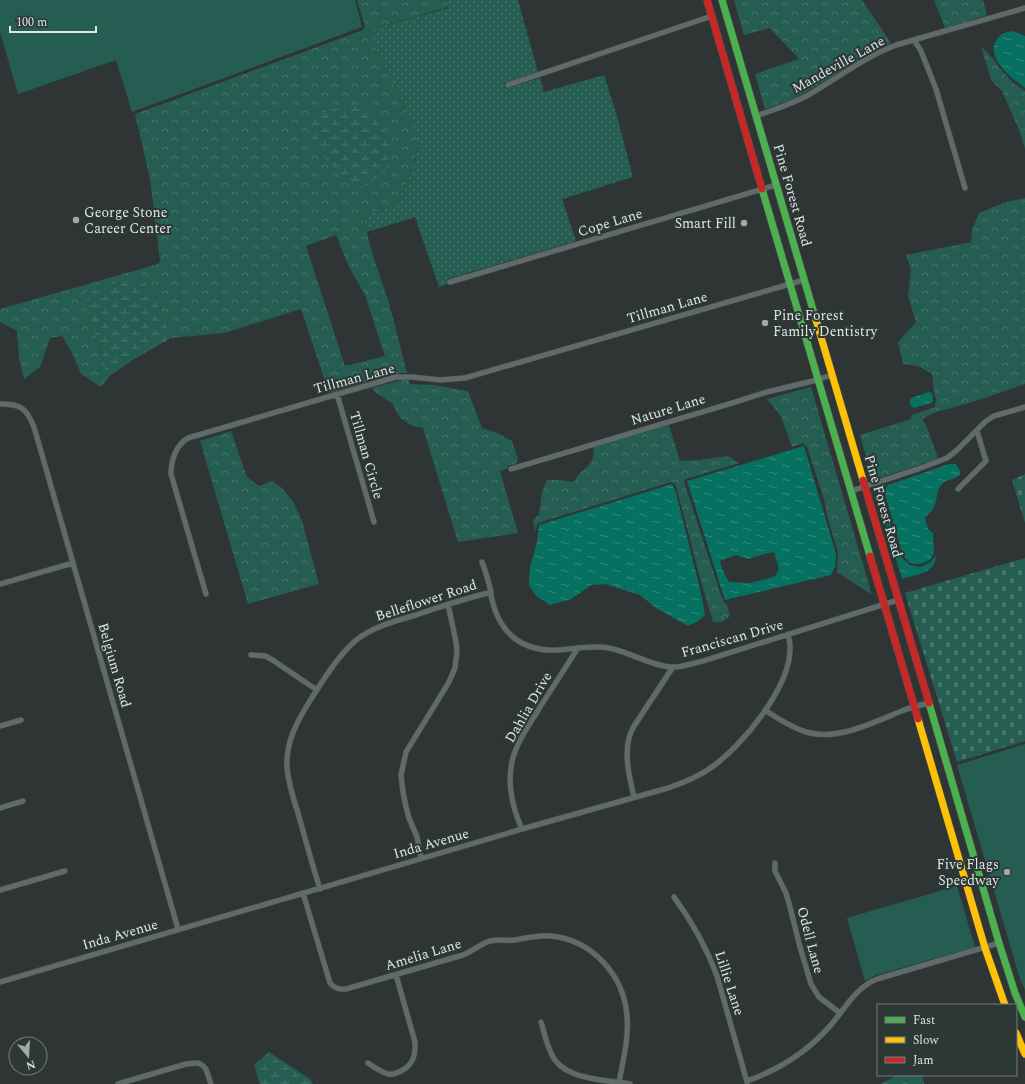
<svg xmlns="http://www.w3.org/2000/svg" width="1025" height="1084" font-family="Spectral,serif">
<defs>
<pattern id="grass-dots" width="8" height="8" patternUnits="userSpaceOnUse"><rect width="8" height="8" fill="#265d52"/><path d="M2 2h.1M6 6h.1" fill="none" stroke="#45746b" stroke-width="1.8" stroke-linecap="round"/></pattern>
<pattern id="forest-crowns" width="20" height="18" patternUnits="userSpaceOnUse"><rect width="20" height="18" fill="#265d52"/><path d="M2 6a3 3 0 1 1 6 0M12 15a3 3 0 1 1 6 0" fill="none" stroke="#45746b"/></pattern>
<pattern id="wetland-marsh" width="20" height="14" patternUnits="userSpaceOnUse"><rect width="20" height="14" fill="#265d52"/><path d="M1 5h8M5 5V1M11 12h8M15 12V8" fill="none" stroke="#45746b"/></pattern>
<pattern id="cemetery-stones" width="16" height="16" patternUnits="userSpaceOnUse"><rect width="16" height="16" fill="#265d52"/><path d="M2 7V4a2 2 0 0 1 4 0v3zM10 15v-3a2 2 0 0 1 4 0v3z" fill="#45746b"/></pattern>
<pattern id="water-ripples" width="26" height="14" patternUnits="userSpaceOnUse"><rect width="26" height="14" fill="#067061"/><path d="M2 4q2-2 4 0t4 0M15 11q2-2 4 0t4 0" fill="none" stroke="#368b7f"/></pattern>
</defs>
<rect width="100%" height="100%" fill="#2f3534"/>
<path fill="url(#grass-dots)" d="M 446,0 L 518,0 L 538,72 L 504,83 L 506,89 L 540,78 L 544,92 L 604,75 L 616,113 L 633,177 L 562,199 L 576,241 L 447,279 L 448,284 L 439,287 L 415,217 L 367,232 L 362,215 L 396,204 L 410,176 L 419,142 L 403,103 L 381,60 L 369,30 L 448,8 Z"/>
<path fill="url(#forest-crowns)" fill-rule="evenodd" d="M 357,0 L 446,0 L 448,7 L 369,30 L 381,60 L 403,103 L 419,142 L 410,176 L 396,204 L 362,215 L 374,259 L 389,303 L 407,373 L 401,373 L 390,375 L 329,393 L 301,309 L 224,333 L 171,338 L 159,304 L 144,281 L 123,281 L 87,292 C 83,308 93,325 98,341 C 102,353 105,365 109,377 L 101,387 L 81,374 L 71,351 L 62,336 L 50,338 L 40,367 L 24,379 L 19,358 L 17,331 L 0,322 L 0,309 L 158,264 L 160,261 L 150,179 L 135,114 L 363,30 L 365,26 ZM 336,235 L 348,265 L 365,295 L 385,356 L 345,366 L 306,246 Z
M 734,0 L 862,0 L 891,43 C 861,55 836,76 808,91 C 794,99 780,104 765,109 L 755,74 L 799,59 L 770,28 L 744,35 Z
M 934,0 L 983,0 L 987,15 L 945,28 Z
M 981,46 L 995,61 L 998,66 L 1012,82 L 1025,91 L 1025,148 L 1019,130 L 1002,91 L 991,80 Z
M 1025,198 L 1025,384 L 973,402 L 936,412 L 922,419 L 926,425 L 938,458 L 917,466 L 873,480 L 860,435 L 911,419 L 912,415 L 935,407 L 936,399 L 934,393 L 932,374 L 918,366 L 903,364 L 898,342 L 916,322 L 908,296 L 911,270 L 906,255 L 971,242 L 972,230 L 979,213 L 1006,202 Z
M 402,380 L 409,380 L 410,384 L 433,385 L 468,391 L 482,428 L 497,433 L 512,441 L 518,459 L 516,464 L 507,466 L 508,468 L 500,471 L 518,533 L 458,542 L 423,428 L 413,426 L 400,418 L 392,403 L 376,393 L 372,388 Z
M 811,387 L 872,595 L 837,572 L 838,553 L 827,515 L 824,499 L 807,447 L 803,443 L 792,447 L 781,416 L 767,399 Z
M 669,425 L 680,461 L 701,460 L 727,456 L 732,458 L 735,461 L 739,463 L 686,479 L 684,482 L 723,601 C 728,605 728,609 730,616 L 722,622 L 713,622 L 700,578 L 678,493 L 675,484 L 671,482 L 538,523 L 537,525 L 535,532 L 533,520 L 539,514 L 542,493 L 547,480 L 560,480 L 574,482 L 579,474 L 588,466 L 593,458 L 594,447 Z
M 231,431 L 247,477 L 259,486 L 272,481 L 282,488 L 294,503 L 302,521 L 319,584 L 248,604 L 200,441 Z
M 898,1075 L 922,1075 L 924,1084 L 880,1084 Z"/>
<path fill="url(#wetland-marsh)" d="M 366,105 L 392,142 L 385,172 L 361,188 L 337,171 L 309,140 L 305,119 L 330,110 Z
M 122,281 L 144,281 L 159,304 L 171,338 L 134,359 L 108,377 C 105,366 102,354 99,343 C 94,327 83,309 87,292 Z
M 269,1052 L 310,1079 L 313,1084 L 260,1084 L 254,1065 Z"/>
<path fill="url(#cemetery-stones)" d="M 1025,474 L 1025,523 L 1012,480 Z
M 1025,558 L 1025,741 L 957,762 L 905,593 Z"/>
<path fill="#265d52" d="M 0,0 L 355,0 L 362,27 L 132,112 L 116,60 L 18,94 L 0,32 Z
M 1025,744 L 1025,990 L 1020,979 L 957,765 Z
M 957,886 L 975,947 L 876,975 L 865,981 L 847,918 Z"/>
<path fill="url(#water-ripples)" fill-rule="evenodd" d="M 1013,31 L 1025,36 L 1025,88 C 1012,79 984,56 997,39 C 1001,33 1006,32 1013,31 Z
M 929,392 C 933,393 933,397 933,401 L 931,403 L 914,408 L 911,406 L 910,403 L 910,399 L 914,397 Z
M 804,446 L 836,554 L 835,567 L 831,575 L 725,600 L 687,481 ZM 774,552 L 779,569 L 775,576 L 763,580 L 749,583 L 729,582 L 722,569 L 720,561 L 736,555 L 748,559 L 765,554 Z
M 949,464 L 956,464 L 960,471 L 960,475 C 954,480 946,479 941,485 C 935,492 938,502 933,509 C 931,512 927,515 925,518 L 928,529 L 933,533 L 934,553 L 930,560 L 920,564 L 910,563 L 903,555 L 886,498 L 885,490 L 888,485 Z
M 672,484 L 676,493 L 702,597 L 705,615 L 697,622 L 688,626 L 656,608 L 640,595 L 605,584 L 591,585 L 571,599 L 550,605 L 536,596 L 529,585 L 530,567 L 537,542 L 539,525 Z
M 886,484 L 882,490 L 883,499 L 901,557 L 910,565 L 920,567 L 931,562 L 936,555 C 935,574 917,574 902,579 L 875,487 Z"/>
<g fill="none" stroke-linecap="round" stroke-linejoin="round">
<g stroke="#4c504f" stroke-width="6">
<path id="street" d="M 914,40 L 921,51 L 936,89 L 965,188
M 508,85 L 712,16
M 756,116 C 775,109 793,104 810,94 C 839,77 865,57 896,45 L 1025,8
M 450,282 L 776,185
M 337,394 L 374,522
M 0,404 C 20,404 26,407 34,427 L 178,929
M 511,469 L 729,404 L 767,392 L 813,381 L 832,375
M 958,489 L 986,461 L 977,431
M 851,491 L 918,469 L 947,458 L 957,450 L 986,421 L 994,416 L 1025,407
M 482,562 C 485,570 488,579 490,588 C 491,592 491,596 492,600 C 500,634 523,652 558,650 C 575,649 592,645 609,648 C 630,652 649,665 670,667 C 681,668 693,663 703,661 L 898,600
M 0,584 L 73,563
M 206,594 L 171,474 C 171,460 176,445 188,438 L 396,377 L 412,377 L 440,380 L 465,378 L 804,280
M 251,655 L 265,656 L 271,659 L 317,690
M 765,710 C 778,719 791,727 806,732 C 840,742 877,720 907,709 C 914,707 921,705 928,703
M 0,726 L 21,720
M 634,797 C 630,779 624,757 629,738 C 630,734 632,730 634,726 L 673,667
M 0,808 L 23,801
M 522,829 C 511,805 505,775 516,749 C 522,734 532,721 540,707 C 553,687 565,668 578,648
M 421,858 L 417,837 L 409,818 L 406,807 L 403,792 L 401,775 L 406,752 L 449,682 L 455,668 L 457,651 L 456,642 L 448,604
M 775,863 L 775,871 L 786,893 L 790,907 L 800,947 L 811,984 L 819,997 L 840,1013
M 320,889 C 312,864 305,838 298,813 C 293,798 288,782 287,766 C 286,740 298,720 311,699 C 324,679 337,657 355,641 C 372,627 395,621 416,615 C 441,606 465,599 491,592
M 0,890 L 65,871
M 303,893 L 330,983 C 334,988 339,990 346,989 L 463,955 C 473,951 480,944 490,941 C 498,939 506,941 514,940 C 527,938 538,935 551,936 C 592,940 624,975 627,1016 C 629,1038 623,1061 619,1082
M 674,897 C 693,923 706,946 717,976 L 747,1082
M 0,982 L 522,829 L 668,788 C 683,783 698,777 712,767 C 742,746 792,686 790,646 C 790,643 789,638 788,634
M 541,1022 C 545,1034 547,1049 555,1060 C 569,1080 608,1080 630,1084
M 368,1063 C 374,1067 381,1072 388,1074 C 392,1075 397,1073 401,1071 C 413,1065 416,1055 415,1042 L 396,975
M 747,1081 C 778,1070 808,1051 830,1026 C 845,1009 855,988 877,979 L 999,943
M 118,1084 L 186,1064 L 198,1063 L 202,1065 L 206,1069 L 211,1084"/>
</g>
<g stroke="#4c504f" stroke-width="8">
<path id="fast" d="M 722,0 L 816,320
M 762,189 L 870,556
M 929,703 L 999,943 L 1015,993 L 1025,1017"/>
</g>
<g stroke="#4c504f" stroke-width="8">
<path id="slow" d="M 816,320 L 863,480
M 918,719 L 985,948 L 1005,1005
M 1016,1033 L 1025,1054"/>
</g>
<g stroke="#4c504f" stroke-width="8">
<path id="jam" d="M 707,0 L 762,189
M 863,480 L 929,703
M 870,556 L 918,719"/>
</g>
<use href="#street" stroke="#5f6b68" stroke-width="5"/>
<use href="#fast" stroke="#4caf50" stroke-width="7"/>
<use href="#slow" stroke="#ffc107" stroke-width="7"/>
<use href="#jam" stroke="#c62828" stroke-width="7"/>
</g>
<g fill="#a1a8a6" stroke="#2c3835" stroke-width="1.5">
<circle cx="76" cy="220" r="4"/>
<circle cx="744" cy="223" r="4"/>
<circle cx="765" cy="323" r="4"/>
<circle cx="1007" cy="872" r="4"/>
</g>
<g text-anchor="middle" stroke-width="4" stroke-linejoin="round" paint-order="stroke">
<g font-size="14" fill="#dfe6e4" stroke="#2c3835">
<text transform="translate(838 64) rotate(-29)" y="5">Mandeville Lane</text>
<text transform="translate(793 195) rotate(74)" y="5">Pine Forest Road</text>
<text transform="translate(610 222) rotate(-17)" y="5">Cope Lane</text>
<text transform="translate(667 307) rotate(-16)" y="5">Tillman Lane</text>
<text transform="translate(354 378) rotate(-15)" y="5">Tillman Lane</text>
<text transform="translate(668 409) rotate(-17)" y="5">Nature Lane</text>
<text transform="translate(367 455) rotate(74)" y="5">Tillman Circle</text>
<text transform="translate(884 506) rotate(74)" y="5">Pine Forest Road</text>
<text transform="translate(426 600) rotate(-18)" y="5">Belleflower Road</text>
<text transform="translate(732 638) rotate(-16)" y="5">Franciscan Drive</text>
<text transform="translate(115 665) rotate(74)" y="5">Belgium Road</text>
<text transform="translate(528 707) rotate(-60)" y="5">Dahlia Drive</text>
<text transform="translate(431 843) rotate(-16)" y="5">Inda Avenue</text>
<text transform="translate(120 934) rotate(-16)" y="5">Inda Avenue</text>
<text transform="translate(811 940) rotate(75)" y="5">Odell Lane</text>
<text transform="translate(423 954) rotate(-17)" y="5">Amelia Lane</text>
<text transform="translate(730 983) rotate(72)" y="5">Lillie Lane</text>
</g>
<g font-size="14" fill="#dfe6e4" stroke="#2c3835" text-anchor="start">
<text x="84" y="217">George Stone<tspan x="84" dy="16">Career Center</tspan></text>
<text x="736" y="228" text-anchor="end">Smart Fill</text>
<text x="773" y="320">Pine Forest<tspan x="773" dy="16">Family Dentistry</tspan></text>
<text x="999" y="869" text-anchor="end">Five Flags<tspan x="999" dy="16">Speedway</tspan></text>
</g>
</g>
<rect x="877" y="1004" width="140" height="72" fill="#2c3835" stroke="#747e7b"/>
<rect x="885" y="1017" width="20" height="6" fill="#4caf50" stroke="#747e7b"/>
<text x="913" y="1024" font-size="12" fill="#dfe6e4">Fast</text>
<rect x="885" y="1037" width="20" height="6" fill="#ffc107" stroke="#747e7b"/>
<text x="913" y="1044" font-size="12" fill="#dfe6e4">Slow</text>
<rect x="885" y="1057" width="20" height="6" fill="#c62828" stroke="#747e7b"/>
<text x="913" y="1064" font-size="12" fill="#dfe6e4">Jam</text>
<g transform="translate(28 1056) rotate(162)"><circle r="19" fill="#2c3835" stroke="#747e7b"/>
<path d="M0-3L7 15L0 10L-7 15Z" fill="#a1a8a6"/>
<text y="-6" font-size="11" font-weight="bold" text-anchor="middle" fill="#dfe6e4">N</text>
</g>
<path d="M10 26v6h86v-6" fill="none" stroke="#dfe6e4" stroke-width="2"/>
<text x="16" y="26" font-size="12" fill="#dfe6e4" stroke="#2c3835" stroke-width="3" paint-order="stroke">100 m</text>
</svg>
